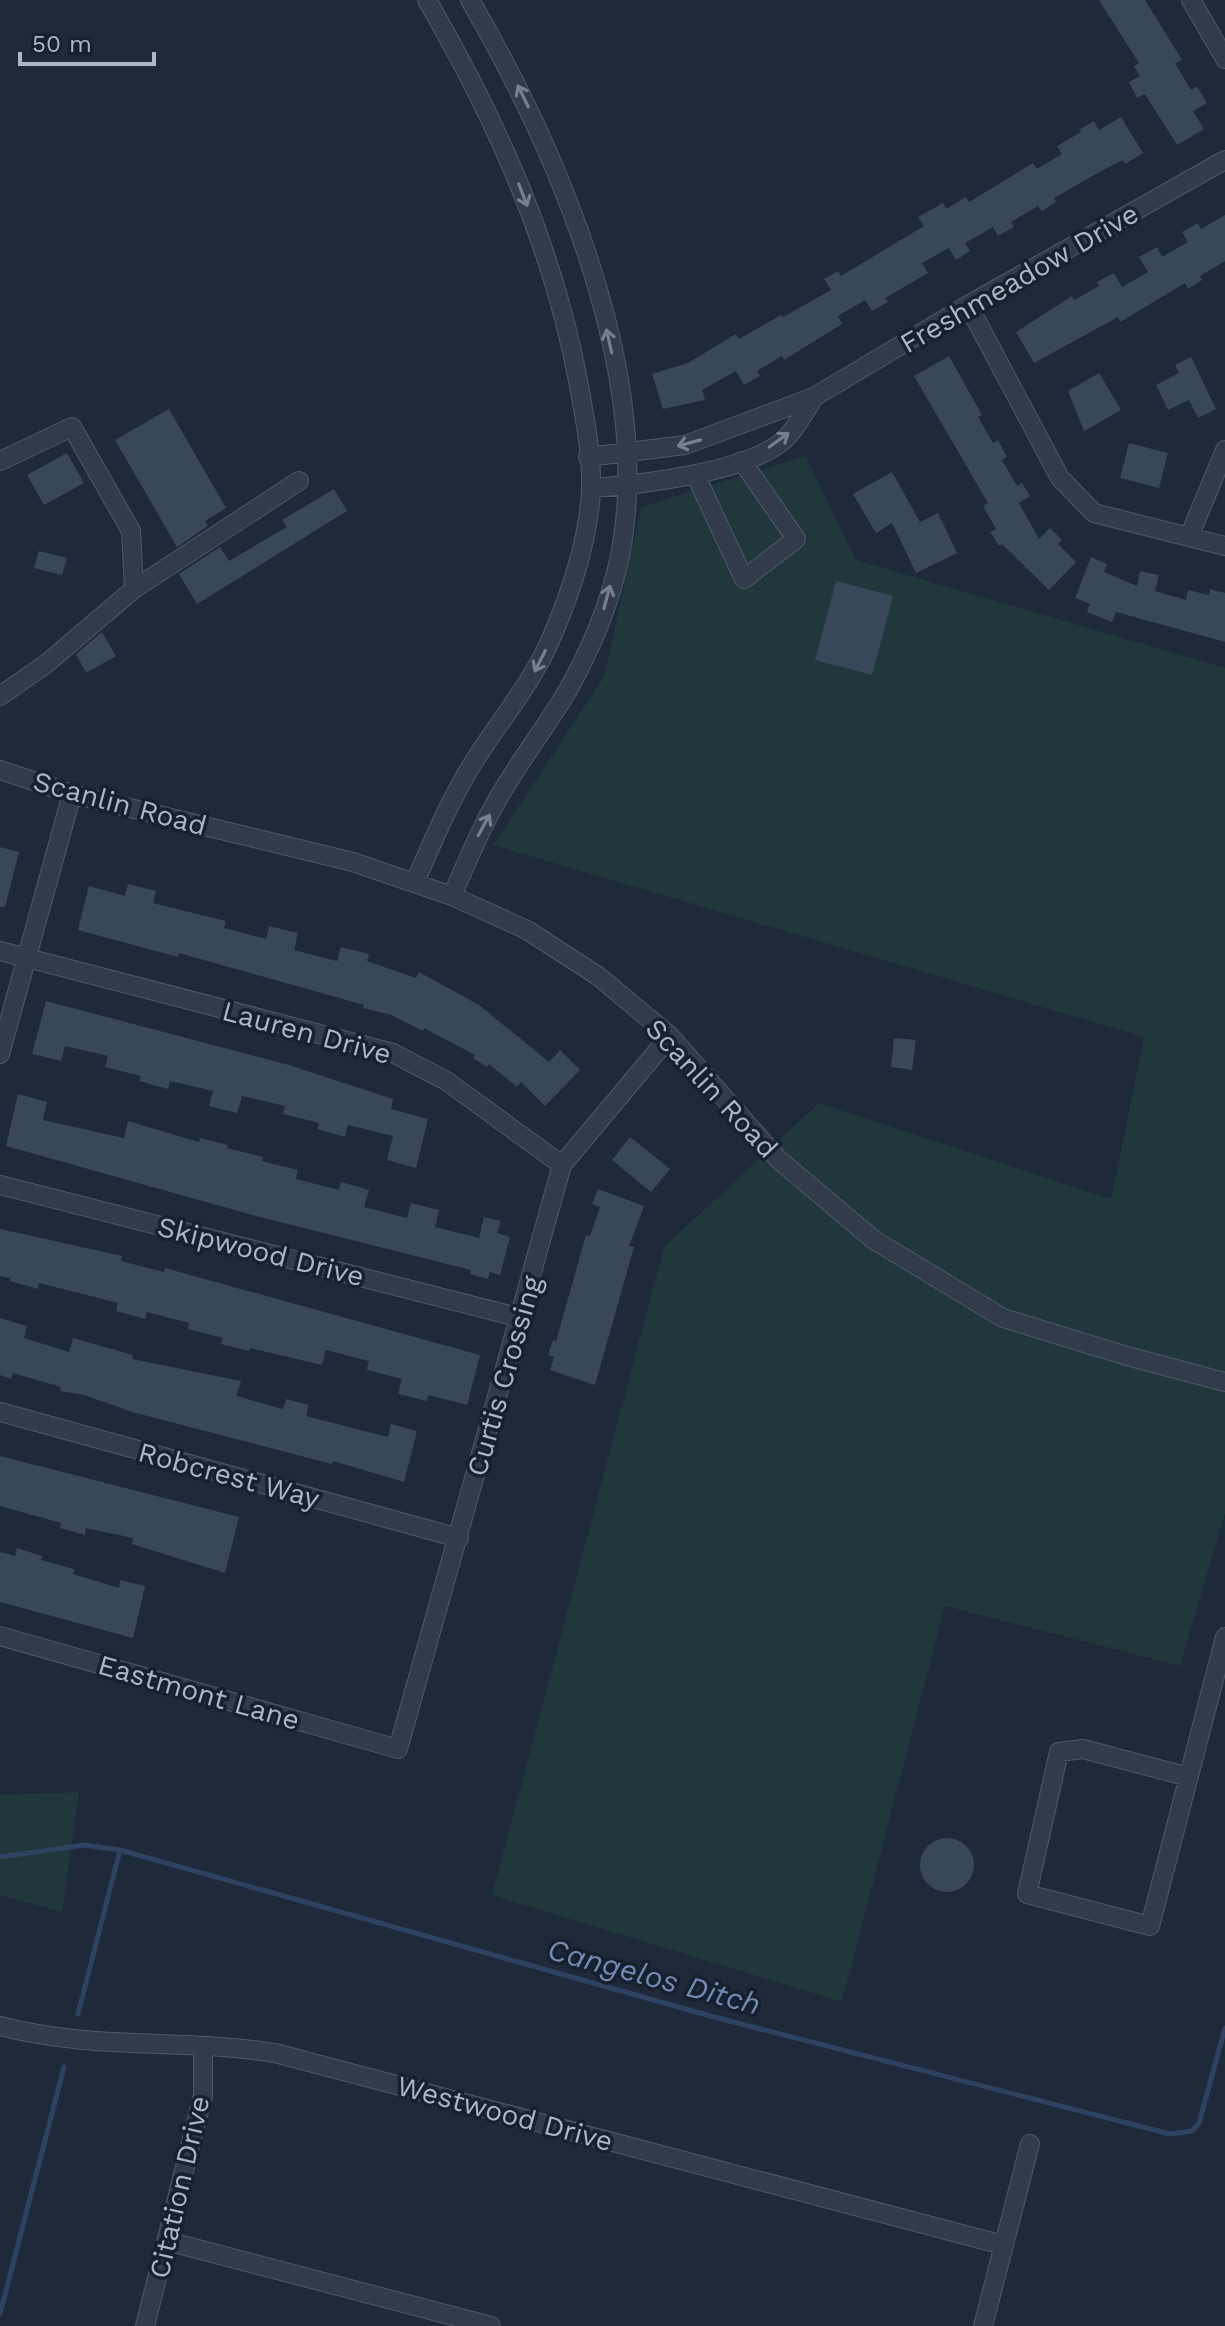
<svg xmlns="http://www.w3.org/2000/svg" width="1225" height="2326" font-family="'Work Sans',sans-serif">
<rect width="100%" height="100%" fill="#1e293a"/>
<path fill="#20373b" d="M 806,456 L 856,560 L 1225,668 L 1225,1513 L 1180,1666 L 945,1606 L 842,2002 L 492,1895 L 664,1247 L 819,1103 L 1111,1199 L 1144,1037 L 493,845 L 604,677 L 641,507 Z
M 79,1792 L 62,1912 L 0,1895 L 0,1795 Z"/>
<g fill="none" stroke-linecap="round" stroke-linejoin="round">
<path stroke="#2e4261" stroke-width="5" d="M 0,1857 L 84,1845 L 120,1850 L 714,2017 L 1170,2134 L 1192,2131 L 1199,2123 L 1225,2028
M 78,2014 L 120,1850
M 0,2314 L 64,2067"/>
</g>
<path fill="#39475a" d="M 1099,0 L 1145,0 L 1182,60 L 1175,63 L 1191,90 L 1197,86 L 1207,103 L 1193,111 L 1204,129 L 1177,145 L 1145,94 L 1137,98 L 1129,82 L 1140,76 L 1134,66 L 1139,63 Z
M 1121,117 L 1143,153 L 1125,164 L 1123,160 L 1103,170 L 1054,198 L 1056,202 L 1042,211 L 1038,206 L 1011,222 L 1014,227 L 998,236 L 993,227 L 965,243 L 970,251 L 956,260 L 949,248 L 922,263 L 928,273 L 885,298 L 888,302 L 872,311 L 865,300 L 838,316 L 842,324 L 784,360 L 782,356 L 757,371 L 760,376 L 744,385 L 736,371 L 702,390 L 705,400 L 663,409 L 652,374 L 688,363 L 736,334 L 739,339 L 781,315 L 783,317 L 831,290 L 824,279 L 838,271 L 841,276 L 924,226 L 918,217 L 943,203 L 946,209 L 966,197 L 969,202 L 1033,163 L 1037,169 L 1062,154 L 1057,146 L 1081,132 L 1079,130 L 1094,121 L 1099,130 Z
M 1225,215 L 1225,261 L 1200,276 L 1202,280 L 1188,289 L 1185,283 L 1120,322 L 1118,317 L 1034,363 L 1016,332 L 1072,296 L 1074,300 L 1099,286 L 1097,282 L 1114,273 L 1122,287 L 1148,272 L 1139,257 L 1157,247 L 1162,257 L 1188,242 L 1182,232 L 1198,223 L 1201,229 Z
M 949,356 L 982,415 L 978,417 L 993,443 L 998,440 L 1007,457 L 1002,460 L 1017,486 L 1022,483 L 1030,496 L 1019,503 L 1039,539 L 1050,528 L 1062,540 L 1058,544 L 1076,562 L 1049,590 L 1002,544 L 999,546 L 990,532 L 996,529 L 983,506 L 988,503 L 914,376 Z
M 1191,357 L 1216,409 L 1198,418 L 1189,400 L 1168,410 L 1156,385 L 1179,373 L 1175,365 Z
M 1099,373 L 1121,410 L 1084,431 L 1068,391 Z
M 169,409 L 226,508 L 205,521 L 208,526 L 177,547 L 115,440 Z
M 1129,443 L 1168,453 L 1159,488 L 1120,478 Z
M 67,453 L 84,483 L 44,505 L 27,475 Z
M 892,472 L 920,522 L 938,513 L 957,553 L 916,573 L 892,523 L 876,533 L 853,494 Z
M 334,489 L 347,511 L 197,604 L 179,574 L 220,547 L 229,561 L 287,527 L 282,520 Z
M 39,551 L 67,558 L 62,575 L 34,568 Z
M 1091,557 L 1107,564 L 1104,572 L 1137,586 L 1140,571 L 1159,575 L 1155,591 L 1186,600 L 1188,590 L 1209,595 L 1210,589 L 1225,593 L 1225,642 L 1116,612 L 1112,622 L 1087,612 L 1090,604 L 1075,598 Z
M 836,581 L 893,596 L 872,675 L 815,660 Z
M 102,632 L 116,656 L 86,673 L 76,654 Z
M 0,847 L 19,852 L 5,907 L 0,907 Z
M 128,884 L 156,891 L 153,903 L 226,921 L 224,928 L 266,939 L 269,926 L 298,933 L 294,950 L 337,961 L 341,947 L 369,954 L 367,961 L 416,978 L 419,972 L 479,1005 L 549,1062 L 560,1050 L 580,1070 L 545,1106 L 521,1082 L 517,1087 L 489,1064 L 487,1067 L 473,1058 L 475,1055 L 424,1028 L 423,1031 L 391,1015 L 363,1008 L 364,1005 L 179,953 L 178,957 L 78,930 L 89,886 L 125,896 Z
M 46,1001 L 289,1065 L 393,1099 L 391,1109 L 428,1119 L 416,1168 L 387,1160 L 393,1136 L 348,1125 L 345,1137 L 317,1129 L 319,1123 L 283,1114 L 285,1106 L 242,1096 L 237,1113 L 209,1106 L 213,1091 L 170,1081 L 168,1089 L 139,1081 L 141,1076 L 105,1067 L 108,1056 L 65,1046 L 61,1061 L 32,1054 Z
M 894,1038 L 916,1040 L 912,1070 L 891,1067 Z
M 18,1094 L 47,1102 L 43,1120 L 124,1138 L 128,1121 L 199,1142 L 200,1138 L 228,1145 L 227,1148 L 263,1157 L 262,1161 L 298,1170 L 296,1179 L 339,1190 L 341,1182 L 369,1190 L 364,1207 L 407,1218 L 411,1203 L 439,1210 L 435,1227 L 479,1238 L 484,1217 L 501,1221 L 497,1233 L 510,1237 L 500,1275 L 490,1272 L 488,1279 L 470,1274 L 471,1270 L 256,1216 L 6,1146 Z
M 630,1137 L 670,1169 L 651,1192 L 612,1160 Z
M 598,1189 L 644,1206 L 629,1246 L 634,1247 L 595,1385 L 550,1370 L 554,1357 L 548,1355 L 553,1340 L 556,1341 L 586,1235 L 590,1236 L 600,1207 L 592,1204 Z
M 0,1229 L 122,1256 L 121,1261 L 164,1272 L 165,1268 L 480,1355 L 467,1405 L 428,1395 L 427,1401 L 398,1394 L 402,1379 L 367,1370 L 369,1361 L 326,1350 L 322,1365 L 250,1348 L 249,1351 L 221,1344 L 223,1338 L 188,1329 L 189,1323 L 147,1312 L 145,1319 L 116,1311 L 118,1303 L 39,1283 L 38,1289 L 10,1281 L 11,1278 L 0,1276 Z
M 0,1318 L 27,1326 L 24,1338 L 69,1352 L 73,1338 L 133,1355 L 132,1359 L 241,1381 L 236,1396 L 283,1409 L 286,1399 L 309,1405 L 306,1416 L 388,1437 L 391,1424 L 417,1431 L 404,1482 L 333,1461 L 332,1464 L 132,1412 L 84,1395 L 60,1391 L 61,1387 L 13,1373 L 11,1379 L 0,1375 Z
M 0,1456 L 239,1517 L 225,1573 L 132,1544 L 133,1538 L 86,1528 L 85,1535 L 60,1528 L 61,1523 L 0,1506 Z
M 17,1548 L 42,1556 L 41,1560 L 74,1569 L 73,1574 L 119,1588 L 120,1580 L 145,1586 L 133,1638 L 0,1602 L 0,1552 L 15,1556 Z
M920 1865a27 27 0 1 1 54 0a27 27 0 1 1-54 0Z"/>
<g fill="none" stroke-linecap="round" stroke-linejoin="round">
<g stroke="#4f5968" stroke-width="20">
<path id="minor" d="M 1191,0 L 1225,59
M 968,305 L 1060,478 L 1094,513 L 1225,546
M 588,457 L 685,445 L 814,397 L 968,305 L 1225,160
M 0,461 L 72,427 L 131,531 L 134,589
M 695,474 L 744,579 L 796,539 L 742,461
M 591,488 C 638,485 752,472 786,438 C 797,427 806,410 814,397
M 1189,537 L 1225,450
M 0,696 L 46,664 L 134,589 L 299,481
M 0,770 L 72,794 L 353,862 L 452,896 L 527,930 L 598,976 L 670,1036 L 778,1159 L 874,1240 L 1003,1318 L 1127,1356 L 1225,1382
M 415,882 C 433,841 450,800 473,763 C 500,720 534,681 553,634 C 572,589 589,539 591,489 C 592,455 585,419 579,386 C 554,248 497,121 427,0
M 452,896 C 469,857 485,818 508,782 C 533,741 564,703 584,659 C 602,622 617,579 623,538 C 649,363 556,148 470,0
M 0,951 L 393,1053 L 445,1080 L 562,1165
M 0,1054 L 72,794
M 0,1185 L 521,1318
M 0,1412 L 459,1538
M 0,1636 L 398,1749 L 562,1165 L 670,1036
M 1189,1777 L 1083,1749 L 1059,1752 L 1027,1894 L 1150,1926 L 1225,1637
M 0,2026 C 96,2051 181,2038 275,2053 L 1003,2245
M 167,2241 L 491,2326
M 145,2326 L 203,2095 L 203,2048
M 983,2326 L 1030,2144"/>
</g>
<use href="#minor" stroke="#323b4a" stroke-width="18"/>
</g>
<defs><path id="oneway-shaft" d="M-6 0H5M1.5-3L5.5 0L1.5 3" fill="none" stroke-width="1.6" stroke-linecap="round" stroke-linejoin="round" transform="scale(2)"/></defs>
<g stroke="#757f8f">
<use href="#oneway-shaft" transform="translate(523 96) rotate(-116)"/>
<use href="#oneway-shaft" transform="translate(523 195) rotate(69)"/>
<use href="#oneway-shaft" transform="translate(609 341) rotate(-103)"/>
<use href="#oneway-shaft" transform="translate(779 440) rotate(-36)"/>
<use href="#oneway-shaft" transform="translate(689 443) rotate(165)"/>
<use href="#oneway-shaft" transform="translate(607 597) rotate(-75)"/>
<use href="#oneway-shaft" transform="translate(540 661) rotate(117)"/>
<use href="#oneway-shaft" transform="translate(484 825) rotate(-61)"/>
</g>
<g text-anchor="middle" stroke-width="7" stroke-linejoin="round" paint-order="stroke">
<g font-size="28" fill="#acb6c7" stroke="#17202e">
<text transform="translate(1019 278) rotate(-30)" y="10">Freshmeadow Drive</text>
<text transform="translate(120 803) rotate(15)" y="10">Scanlin Road</text>
<text transform="translate(307 1032) rotate(15)" y="10">Lauren Drive</text>
<text transform="translate(712 1088) rotate(47)" y="10">Scanlin Road</text>
<text transform="translate(261 1251) rotate(14)" y="10">Skipwood Drive</text>
<text transform="translate(504 1376) rotate(-74)" y="10">Curtis Crossing</text>
<text transform="translate(229 1475) rotate(15)" y="10">Robcrest Way</text>
<text transform="translate(199 1692) rotate(16)" y="10">Eastmont Lane</text>
<text transform="translate(505 2113) rotate(15)" y="10">Westwood Drive</text>
<text transform="translate(179 2187) rotate(-77)" y="10">Citation Drive</text>
</g>
<g font-size="30" font-style="italic" fill="#718bb2" stroke="#17202e">
<text transform="translate(654 1977) rotate(15)" y="10">Cangelos Ditch</text>
</g>
</g>
<path d="M20 52v12h134v-12" fill="none" stroke="#acb6c7" stroke-width="4"/>
<text x="32" y="52" font-size="24" fill="#acb6c7" stroke="#17202e" stroke-width="6" paint-order="stroke">50 m</text>
</svg>
